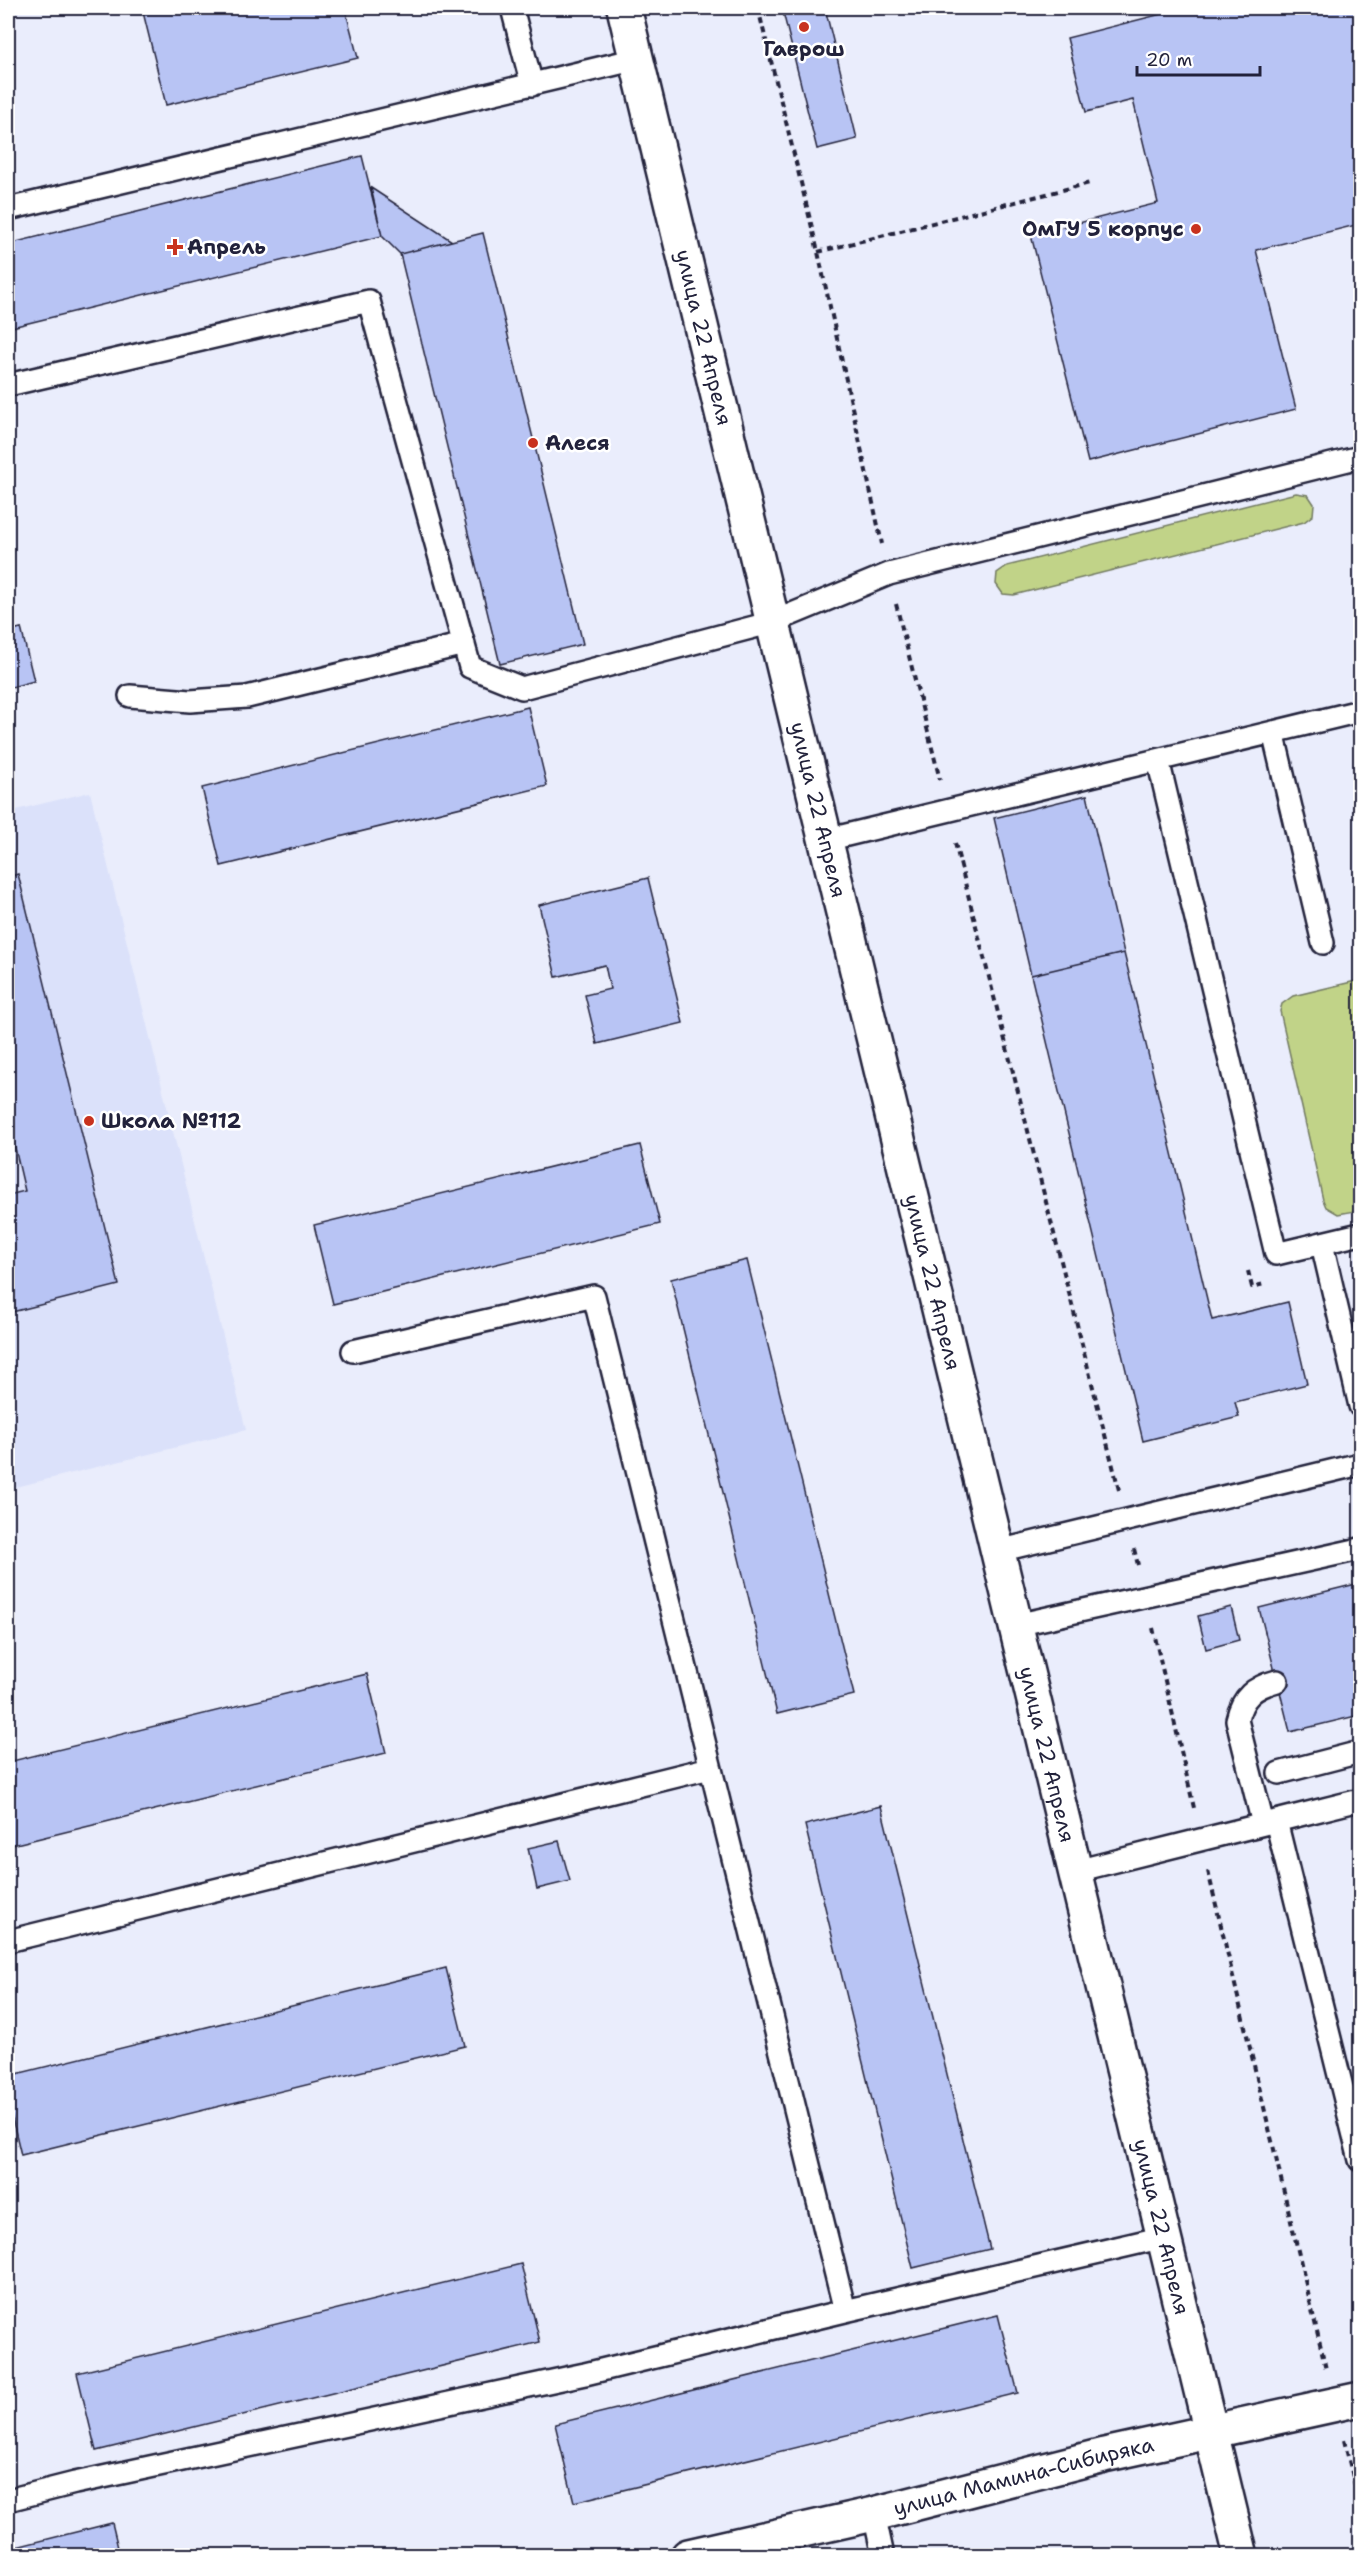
<svg xmlns="http://www.w3.org/2000/svg" width="1368" height="2563" font-family="'Shantell Sans',sans-serif">
<rect width="100%" height="100%" fill="#eaedfc"/>
<filter id="ink" filterUnits="userSpaceOnUse"><feTurbulence type="fractalNoise" baseFrequency=".0167" numOctaves="2"/><feDisplacementMap in="SourceGraphic" scale="12" xChannelSelector="R" yChannelSelector="G"/><feConvolveMatrix kernelMatrix="1 2 1 2 8 2 1 2 1" color-interpolation-filters="sRGB"/></filter>
<g filter="url(#ink)">
<path fill="#dbe1fa" d="M 90,792 L 246,1430 L 8,1489 L 8,812 Z"/>
<path fill="#c1d388" stroke="#727a62" stroke-width="1.5" d="M 1296,493 L 1308,495 L 1314,504 L 1313,515 L 1304,522 L 1014,595 L 1003,594 L 996,584 L 997,573 L 1007,566 Z
M 1360,980 L 1360,1210 L 1338,1214 L 1326,1207 L 1323,1200 L 1280,1011 L 1282,1004 L 1293,996 Z"/>
<path fill="#b8c4f4" stroke="#22223b" stroke-width="1.5" d="M 142,8 L 345,8 L 358,58 L 166,105 Z
M 782,8 L 825,8 L 857,139 L 817,149 Z
M 1185,8 L 1360,8 L 1360,224 L 1256,250 L 1296,409 L 1088,462 L 1031,235 L 1158,203 L 1133,100 L 1086,112 L 1067,38 Z
M 362,156 L 382,236 L 8,328 L 8,244 Z
M 371,188 L 452,241 L 400,254 L 382,236 Z
M 483,233 L 583,644 L 500,664 L 400,254 Z
M 21,628 L 34,681 L 8,688 L 8,631 Z
M 528,707 L 547,786 L 221,866 L 202,788 Z
M 1087,795 L 1124,953 L 1031,975 L 994,818 Z
M 18,874 L 119,1285 L 8,1313 L 8,1195 L 25,1191 L 8,1118 L 8,877 Z
M 648,878 L 683,1023 L 597,1044 L 585,995 L 610,989 L 605,965 L 556,977 L 539,905 Z
M 1124,953 L 1212,1320 L 1288,1302 L 1307,1384 L 1235,1402 L 1239,1417 L 1143,1441 L 1031,975 Z
M 640,1145 L 660,1224 L 333,1304 L 314,1225 Z
M 747,1260 L 854,1695 L 777,1714 L 671,1279 Z
M 1360,1583 L 1360,1715 L 1290,1732 L 1259,1608 Z
M 1231,1607 L 1239,1640 L 1206,1649 L 1198,1616 Z
M 367,1674 L 386,1753 L 8,1846 L 8,1762 Z
M 881,1806 L 990,2249 L 913,2268 L 805,1825 Z
M 559,1841 L 570,1881 L 537,1889 L 528,1848 Z
M 446,1968 L 465,2046 L 21,2155 L 8,2101 L 8,2076 Z
M 521,2264 L 540,2342 L 96,2451 L 77,2373 Z
M 998,2315 L 1018,2393 L 574,2502 L 555,2424 Z
M 112,2523 L 120,2556 L 8,2556 L 8,2549 Z"/>
<g fill="none" stroke-linecap="round" stroke-linejoin="round">
<g stroke="#22223b" stroke-width="26">
<path id="service" d="M 512,8 L 532,85
M 8,209 L 637,59
M 8,385 L 369,301 L 470,667 L 522,688 L 773,622 L 889,574 L 1360,457
M 130,696 L 190,701 L 247,697 L 464,644
M 1273,732 L 1323,943
M 1158,760 L 1276,1254 L 1360,1234
M 826,840 L 1360,711
M 1322,1244 L 1360,1406
M 353,1351 L 594,1296 L 845,2311 L 1164,2237
M 998,1551 L 1360,1464
M 1016,1625 L 1360,1549
M 1279,1773 L 1360,1752
M 1276,1821 L 1360,2160
M 1263,1824 L 1237,1720 C 1242,1697 1254,1687 1277,1681
M 1076,1871 L 1360,1800
M 8,1941 L 710,1768
M 8,2500 L 75,2483 L 585,2374 L 845,2311
M 874,2514 L 883,2556"/>
</g>
<g stroke="#22223b" stroke-width="38">
<g id="minor">
<path id="s1" d="M 688,2556 L 874,2514 L 1104,2455 L 1360,2399"/>
</g>
</g>
<g stroke="#22223b" stroke-width="38">
<g id="secondary">
<path id="s2" d="M 624,8 L 1241,2556"/>
</g>
</g>
<path stroke="#22223b" stroke-width="4" stroke-dasharray="6 4.5" stroke-linecap="butt" d="M 758,8 L 818,252 L 882,544
M 818,252 L 1090,183
M 896,604 L 940,780
M 955,843 L 1119,1490
M 1248,1271 L 1252,1287 L 1264,1284
M 1134,1549 L 1138,1565
M 1153,1628 L 1194,1808
M 1208,1871 L 1326,2369
M 1344,2440 L 1360,2506"/>
<use href="#service" stroke="#fff" stroke-width="21"/>
<use href="#minor" stroke="#fff" stroke-width="33"/>
<use href="#secondary" stroke="#fff" stroke-width="33"/>
</g>
</g>
<g fill="#c8321e" stroke="#fff" stroke-width="2">
<circle cx="804" cy="27" r="6"/>
<circle cx="1196" cy="229" r="6"/>
<path d="M172 238h6v6h6v6h-6v6h-6v-6h-6v-6h6z"/>
<circle cx="533" cy="443" r="6"/>
<circle cx="89" cy="1121" r="6"/>
</g>
<g text-anchor="middle" stroke-width="5" stroke-linejoin="round" paint-order="stroke">
<g font-size="21" font-weight="bold" fill="#22223b" stroke="#fff" text-anchor="start">
<text x="804" y="56" text-anchor="middle">Гаврош</text>
<text x="1184" y="236" text-anchor="end">ОмГУ 5 корпус</text>
<text x="187" y="254">Апрель</text>
<text x="545" y="450">Алеся</text>
<text x="101" y="1128">Школа №112</text>
</g>
<g font-size="21" fill="#22223b" stroke="#fff">
<text dy="7" stroke="none"><textPath href="#s2" startOffset="339">улица 22 Апреля</textPath></text>
<text dy="7" stroke="none"><textPath href="#s2" startOffset="825">улица 22 Апреля</textPath></text>
<text dy="7" stroke="none"><textPath href="#s2" startOffset="1311">улица 22 Апреля</textPath></text>
<text dy="7" stroke="none"><textPath href="#s2" startOffset="1797">улица 22 Апреля</textPath></text>
<text dy="7" stroke="none"><textPath href="#s2" startOffset="2283">улица 22 Апреля</textPath></text>
<text dy="7" stroke="none"><textPath href="#s1" startOffset="345">улица Мамина-Сибиряка</textPath></text>
</g>
</g>
<rect width="1368" height="2563" fill="none" stroke="#fff" stroke-width="30"/>
<rect x="15" y="15" width="1338" height="2533" fill="none" stroke="#22223b" stroke-width="2" filter="url(#ink)"/>
<path d="M1137 66v9h123v-9" fill="none" stroke="#22223b" stroke-width="3"/>
<text x="1146" y="66" font-size="18" fill="#22223b" stroke="#ffffff" stroke-width="4.5" paint-order="stroke">20 m</text>
</svg>
